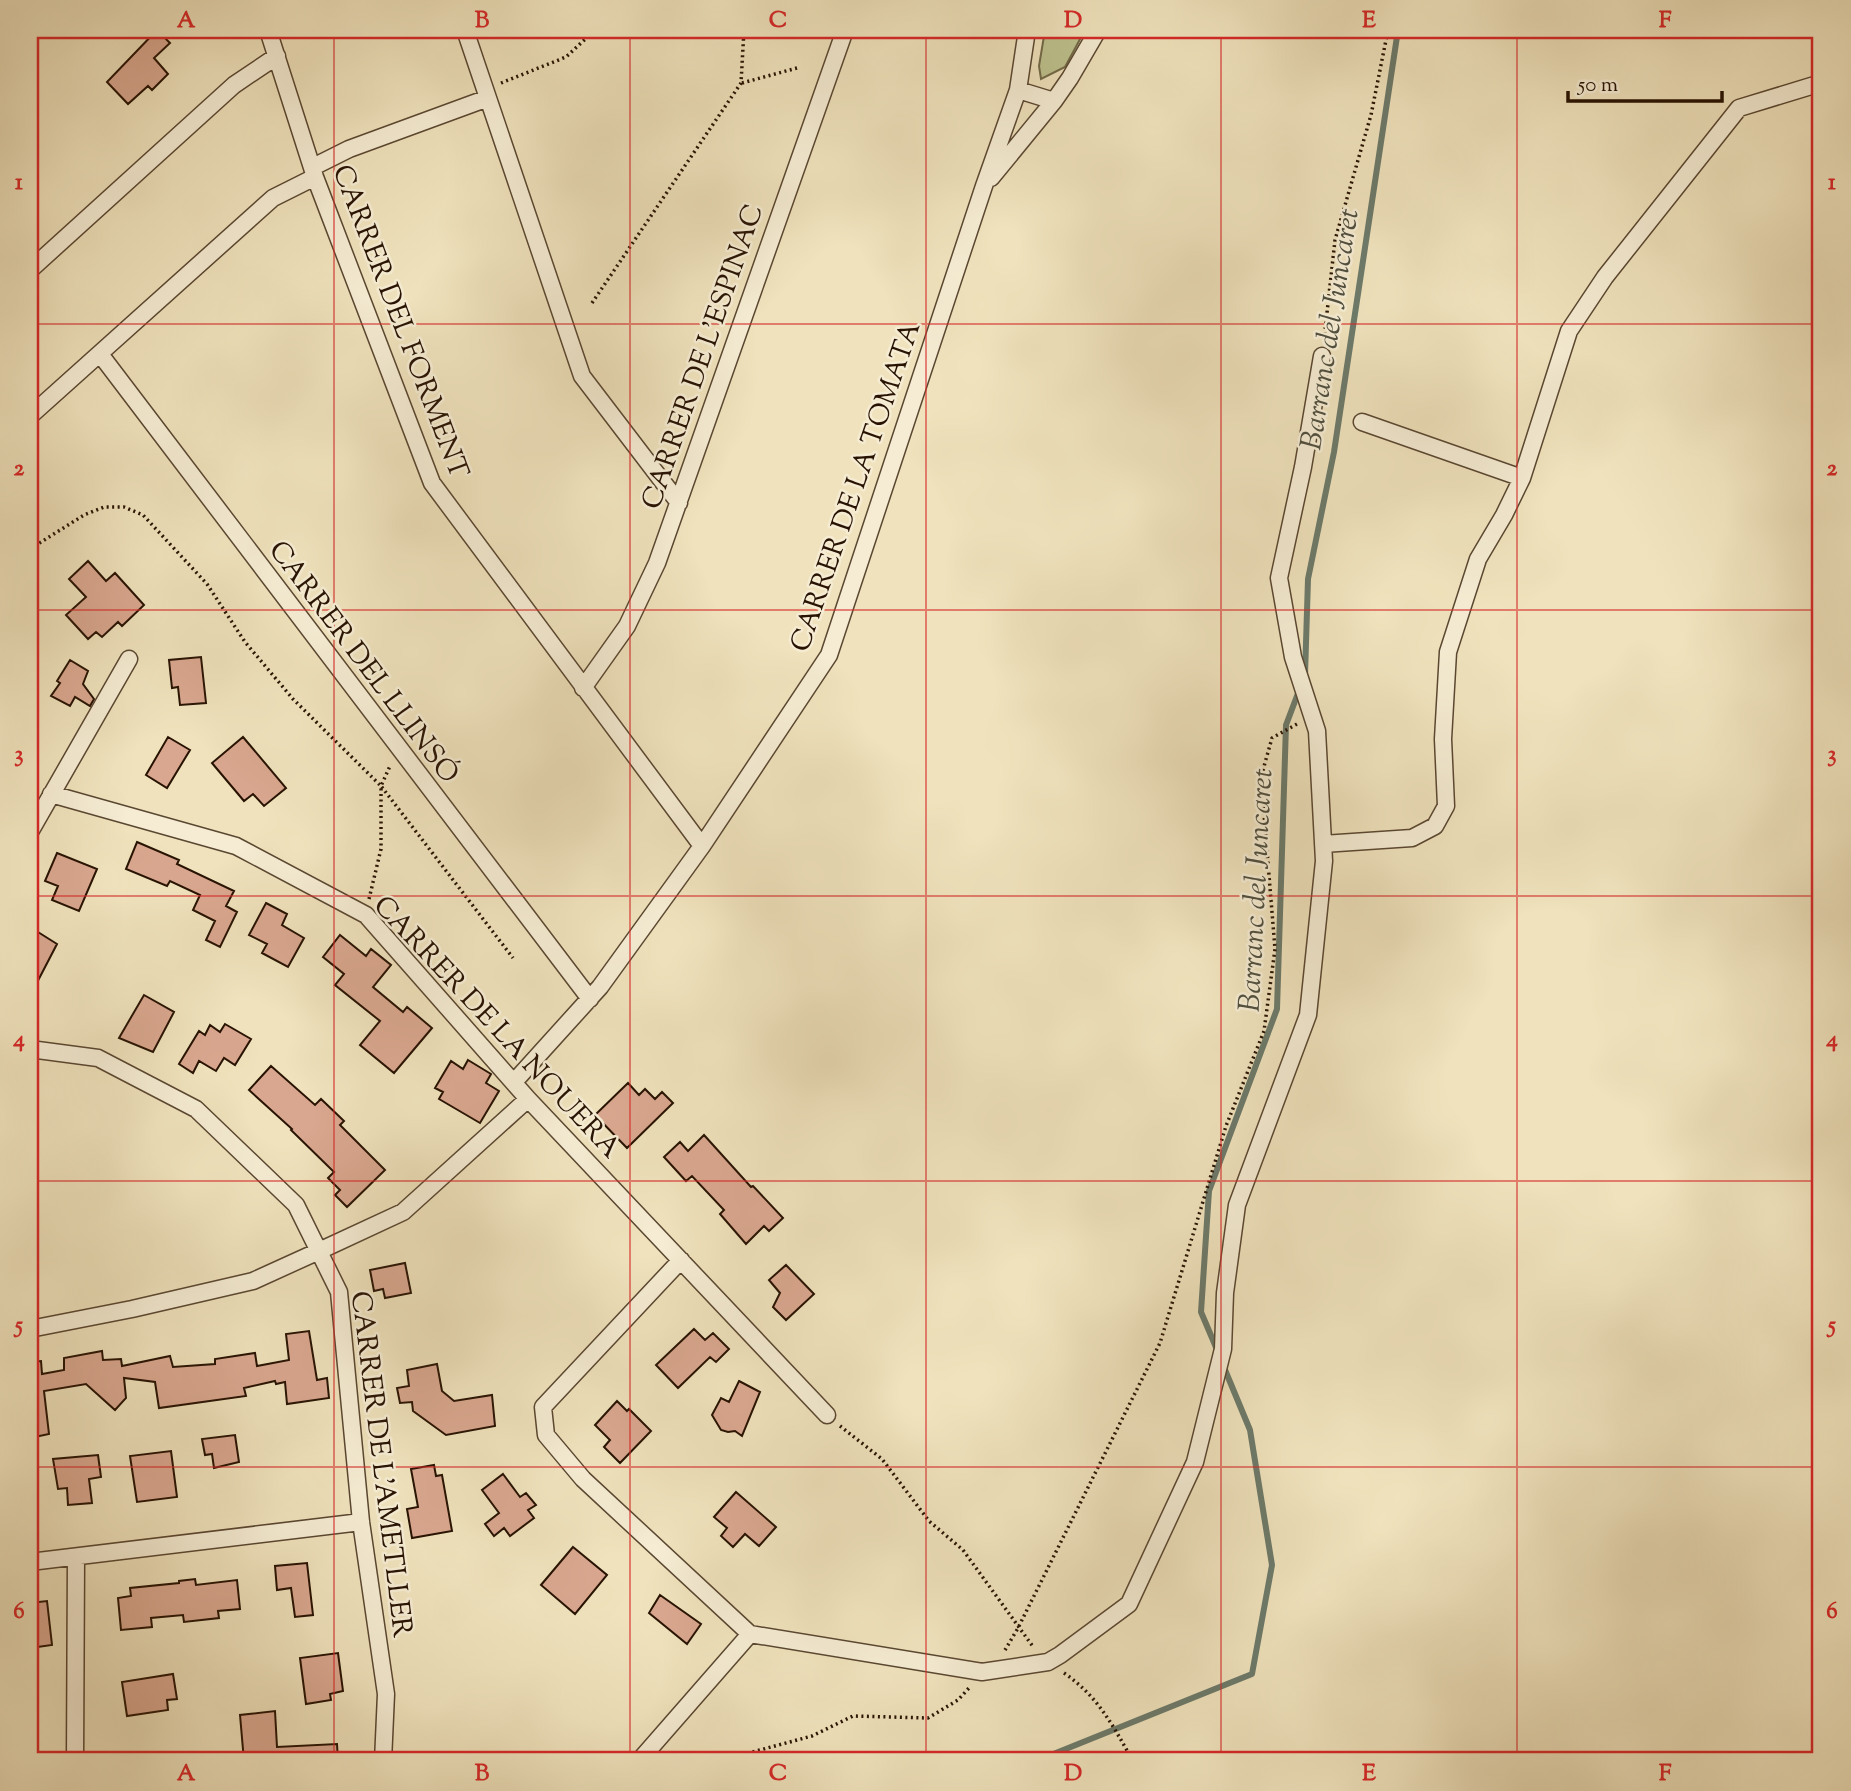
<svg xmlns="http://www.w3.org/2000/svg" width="1851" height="1791" font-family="'Sorts Mill Goudy',serif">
<rect width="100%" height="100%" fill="#efe2bc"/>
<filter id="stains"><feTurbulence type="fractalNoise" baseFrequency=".00286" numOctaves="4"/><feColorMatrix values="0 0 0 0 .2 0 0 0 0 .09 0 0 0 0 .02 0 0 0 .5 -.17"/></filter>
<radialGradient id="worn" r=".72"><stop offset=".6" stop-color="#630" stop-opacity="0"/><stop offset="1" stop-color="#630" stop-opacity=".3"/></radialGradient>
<path fill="#bdc28e" stroke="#726a48" stroke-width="2" d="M 1045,30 L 1085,30 L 1065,67 L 1041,79 L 1039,66 Z"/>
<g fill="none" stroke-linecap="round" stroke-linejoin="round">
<path stroke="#6c7a6a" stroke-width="6" d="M 1305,675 L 1308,579 L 1334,452 L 1398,30
M 1218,1352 L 1201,1312 L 1209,1191 L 1277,1009 L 1286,725 L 1300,688
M 1036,1761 L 1252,1674 L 1272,1565 L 1250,1430 L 1223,1365"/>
</g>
<path fill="#d9a78f" stroke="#281303" stroke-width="2" d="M 157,30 L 170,43 L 154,58 L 168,74 L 152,90 L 148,86 L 128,104 L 107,82 Z
M 88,561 L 106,581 L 115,573 L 144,605 L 122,626 L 118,622 L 102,637 L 96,632 L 88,639 L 66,615 L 86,597 L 69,579 Z
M 201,657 L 206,703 L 180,705 L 178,687 L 172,688 L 169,660 Z
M 70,660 L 88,671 L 83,684 L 94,699 L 90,706 L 75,697 L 70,706 L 51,696 L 60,683 L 57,681 Z
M 168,737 L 190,750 L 167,788 L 146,775 Z
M 243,737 L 286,788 L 264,806 L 253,794 L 244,801 L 212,763 Z
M 137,842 L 179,860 L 177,864 L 234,891 L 226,906 L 237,912 L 220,947 L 206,940 L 215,921 L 193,910 L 200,895 L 170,881 L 167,886 L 126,869 Z
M 57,853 L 97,869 L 79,911 L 52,900 L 58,886 L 45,881 Z
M 266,903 L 287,914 L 282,925 L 304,938 L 288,967 L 262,953 L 267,944 L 249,935 Z
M 30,927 L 57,944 L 30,996 Z
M 340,935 L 366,956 L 371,949 L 391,965 L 373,987 L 403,1012 L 407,1007 L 432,1028 L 394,1073 L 360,1045 L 380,1021 L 335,985 L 344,974 L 323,957 Z
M 144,995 L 174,1012 L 153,1052 L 119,1038 Z
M 225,1024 L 251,1039 L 235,1065 L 224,1058 L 216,1071 L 199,1061 L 193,1073 L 179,1064 L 199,1031 L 205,1035 L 210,1025 L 220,1032 Z
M 468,1060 L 491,1074 L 486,1083 L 499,1091 L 480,1123 L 439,1099 L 443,1092 L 435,1088 L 451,1061 L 463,1069 Z
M 271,1066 L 315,1105 L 321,1099 L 344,1121 L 340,1125 L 385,1170 L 347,1207 L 335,1195 L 340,1190 L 328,1178 L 334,1172 L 291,1130 L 292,1129 L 249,1090 Z
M 628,1083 L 639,1095 L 645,1089 L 655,1099 L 662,1092 L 673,1103 L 627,1148 L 595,1115 Z
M 704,1135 L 751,1187 L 753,1186 L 783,1218 L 769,1231 L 764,1226 L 746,1244 L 720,1214 L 724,1210 L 692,1176 L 686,1181 L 664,1157 L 680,1142 L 688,1151 Z
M 405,1263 L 411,1293 L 385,1298 L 383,1289 L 374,1291 L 370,1270 Z
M 786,1265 L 814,1294 L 786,1320 L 773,1307 L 780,1293 L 769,1280 Z
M 694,1329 L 705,1340 L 713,1333 L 729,1349 L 716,1362 L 710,1357 L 678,1388 L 656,1365 Z
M 309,1331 L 317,1380 L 327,1378 L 329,1398 L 287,1404 L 285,1382 L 276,1384 L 275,1381 L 244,1388 L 246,1396 L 159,1408 L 155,1382 L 124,1378 L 126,1398 L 115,1410 L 86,1384 L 44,1391 L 49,1434 L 30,1438 L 30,1362 L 41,1361 L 42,1374 L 64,1370 L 64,1358 L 102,1351 L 103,1360 L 121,1359 L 122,1366 L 170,1356 L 173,1367 L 215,1364 L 215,1359 L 255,1353 L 257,1366 L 289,1360 L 286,1334 Z
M 437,1364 L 442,1391 L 454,1401 L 492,1395 L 495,1426 L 446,1435 L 413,1411 L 412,1402 L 400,1403 L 397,1388 L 409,1386 L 407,1370 Z
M 739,1381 L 760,1392 L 742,1436 L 735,1431 L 728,1432 L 721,1430 L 712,1415 L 721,1398 L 729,1402 Z
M 617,1401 L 627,1411 L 629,1409 L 651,1431 L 620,1463 L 604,1447 L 610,1440 L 595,1425 Z
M 235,1435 L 239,1462 L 214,1468 L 212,1454 L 205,1455 L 202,1439 Z
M 171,1451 L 177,1497 L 137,1502 L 130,1456 Z
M 98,1455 L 101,1477 L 89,1479 L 92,1503 L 68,1505 L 67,1488 L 58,1489 L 53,1459 Z
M 434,1465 L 436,1476 L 442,1475 L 452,1531 L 412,1538 L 407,1509 L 418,1507 L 411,1469 Z
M 503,1474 L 520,1497 L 526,1493 L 536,1505 L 528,1510 L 534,1518 L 510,1536 L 504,1528 L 494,1536 L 485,1524 L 499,1513 L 482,1490 Z
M 736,1492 L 776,1527 L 759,1546 L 745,1534 L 733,1547 L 721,1536 L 727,1528 L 714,1517 Z
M 573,1547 L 607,1575 L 575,1614 L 541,1585 Z
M 307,1563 L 313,1615 L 295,1617 L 291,1588 L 277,1590 L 275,1566 Z
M 195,1579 L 196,1585 L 237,1580 L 240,1609 L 218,1611 L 219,1618 L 184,1622 L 183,1615 L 151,1618 L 152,1627 L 121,1630 L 118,1598 L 131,1596 L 130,1588 L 179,1583 L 179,1581 Z
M 660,1595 L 701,1624 L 687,1644 L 649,1613 Z
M 47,1601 L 52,1645 L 30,1648 L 30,1603 Z
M 338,1653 L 343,1691 L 330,1694 L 331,1700 L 306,1704 L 300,1658 Z
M 173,1674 L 177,1699 L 167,1700 L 168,1710 L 127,1716 L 122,1682 Z
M 275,1711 L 277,1747 L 337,1744 L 338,1761 L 244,1761 L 240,1715 Z"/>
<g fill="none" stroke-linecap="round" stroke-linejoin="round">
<g stroke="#5a4731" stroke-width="19">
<path id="street" d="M 268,30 L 315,177 L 432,483 L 702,846
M 465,30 L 582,376 L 679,503
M 1018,90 L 1054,101
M 313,167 L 349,149 L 488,98
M 991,178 L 1054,101 L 1070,78 L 1098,30
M 30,270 L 234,85 L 277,56
M 100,354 L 590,999
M 30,416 L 273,198 L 315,177
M 1362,422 L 1522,478
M 583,688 L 627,626 L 657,563 L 845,30
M 51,794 L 236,846 L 366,915 L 528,1099 L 827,1415
M 30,832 L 129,659
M 1323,844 L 1412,838 L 1435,826 L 1446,806 L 1443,739 L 1448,652 L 1478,559 L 1504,515 L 1522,478 L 1569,331 L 1605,277 L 1739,108 L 1821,83
M 30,1049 L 98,1058 L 196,1109 L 296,1205 L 339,1292 L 361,1522 L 386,1694 L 383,1761
M 514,1082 L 600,987 L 702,846 L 829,655 L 984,186 L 1018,90 L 1027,30
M 681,1260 L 543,1407 L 546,1435 L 583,1479 L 750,1634
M 30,1329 L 132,1309 L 253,1281 L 319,1251 L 403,1212 L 528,1099
M 30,1562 L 361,1522
M 750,1634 L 982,1672 L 1048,1662 L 1060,1655 L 1129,1604 L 1195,1462 L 1223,1349 L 1225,1293 L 1237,1205 L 1308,1015 L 1324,861 L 1317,731 L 1293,657 L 1279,578 L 1303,467 L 1322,356
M 75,1761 L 76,1557
M 639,1761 L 750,1634"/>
</g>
<path stroke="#281303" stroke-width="3.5" stroke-dasharray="2 3.5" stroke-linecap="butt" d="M 501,83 L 566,57 L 595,30
M 742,83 L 797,68
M 592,303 L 741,83 L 744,30
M 1324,340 L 1335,240 L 1371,115 L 1388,30
M 30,549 L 84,515 L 104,507 L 124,507 L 143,515 L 207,584 L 245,642 L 293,699 L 381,786 L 390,766
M 369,899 L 381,849 L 381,786 L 513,958
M 840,1426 L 882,1459 L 929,1521 L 963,1550 L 1034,1648
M 1005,1650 L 1018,1628 L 1160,1343 L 1226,1126 L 1264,1031 L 1275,949 L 1261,777 L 1272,738 L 1297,724
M 1064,1673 C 1098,1696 1113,1726 1133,1761
M 740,1761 L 745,1754 L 812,1736 L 853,1716 L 928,1718 L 958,1700 L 969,1688"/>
<use href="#street" stroke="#f5ecd3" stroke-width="16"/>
</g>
<path fill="none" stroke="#d62828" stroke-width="2" stroke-opacity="0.55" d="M 334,30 L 334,1761M 630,30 L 630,1761M 926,30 L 926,1761M 1221,30 L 1221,1761M 1517,30 L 1517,1761M 30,324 L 1821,324M 30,610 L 1821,610M 30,896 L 1821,896M 30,1181 L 1821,1181M 30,1467 L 1821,1467"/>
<g text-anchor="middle" stroke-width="5" stroke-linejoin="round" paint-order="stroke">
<g font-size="28" fill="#281303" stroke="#f5ecd3">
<text transform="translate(402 321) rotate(69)" y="10">CARRER DEL FORMENT</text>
<text transform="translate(701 356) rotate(-71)" y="10">CARRER DE L'ESPINAC</text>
<text transform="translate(854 486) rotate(-71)" y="10">CARRER DE LA TOMATA</text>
<text transform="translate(365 661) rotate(53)" y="10">CARRER DEL LLINSÓ</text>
<text transform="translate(498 1026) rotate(47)" y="10">CARRER DE LA NOUERA</text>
<text transform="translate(383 1464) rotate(83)" y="10">CARRER DE L'AMETLLER</text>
</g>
<g font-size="30" font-style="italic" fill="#504f3f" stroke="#f5ecd3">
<text transform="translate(1329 329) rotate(-81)" y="10">Barranc del Juncaret</text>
<text transform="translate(1255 890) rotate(-87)" y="10">Barranc del Juncaret</text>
</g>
</g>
<rect width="1851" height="1791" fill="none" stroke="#efe2bc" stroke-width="77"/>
<path d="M1568 91v10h154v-10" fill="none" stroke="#281303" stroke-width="3.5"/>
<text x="1578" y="91" font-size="21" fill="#281303" stroke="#f5ecd3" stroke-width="5" paint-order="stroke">50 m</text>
<rect x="38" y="38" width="1774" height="1714" fill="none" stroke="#d62828" stroke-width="2.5"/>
<g font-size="23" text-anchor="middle" font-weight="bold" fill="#d62828">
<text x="186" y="27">A</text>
<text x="482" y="27">B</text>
<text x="778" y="27">C</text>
<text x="1073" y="27">D</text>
<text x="1369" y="27">E</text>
<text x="1665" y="27">F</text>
<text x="19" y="189">1</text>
<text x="1832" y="189">1</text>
<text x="19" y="475">2</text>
<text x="1832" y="475">2</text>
<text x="19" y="761">3</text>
<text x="1832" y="761">3</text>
<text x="19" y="1046">4</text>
<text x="1832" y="1046">4</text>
<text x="19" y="1332">5</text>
<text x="1832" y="1332">5</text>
<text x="19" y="1618">6</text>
<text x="1832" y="1618">6</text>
<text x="186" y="1780">A</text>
<text x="482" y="1780">B</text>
<text x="778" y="1780">C</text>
<text x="1073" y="1780">D</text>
<text x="1369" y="1780">E</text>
<text x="1665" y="1780">F</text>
</g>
<rect width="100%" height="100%" filter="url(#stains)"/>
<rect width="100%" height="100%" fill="url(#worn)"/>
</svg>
